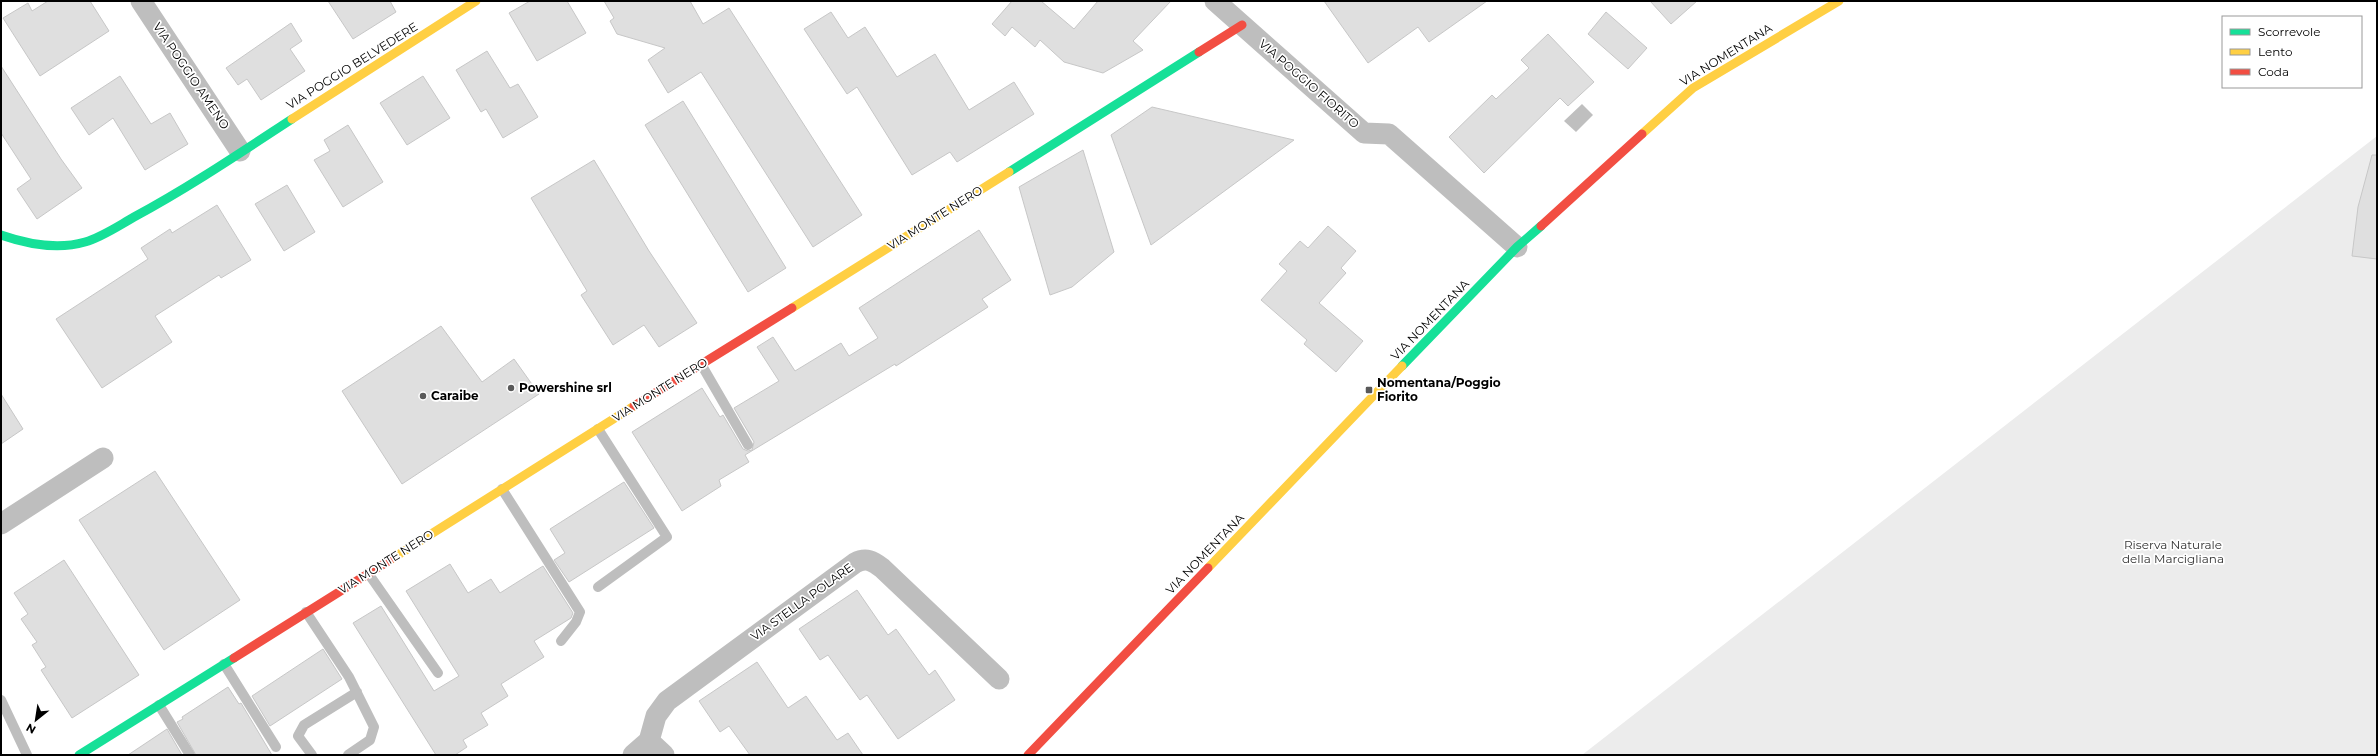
<svg xmlns="http://www.w3.org/2000/svg" width="2378" height="756" font-family="Montserrat,sans-serif">
<rect width="100%" height="100%" fill="#fff"/>
<path fill="#ececec" d="M 2377,136 L 2377,755 L 1582,755 Z"/>
<path fill="#bfbfbf" d="M 1582,104 L 1593,115 L 1576,132 L 1564,121 Z"/>
<path fill="#dfdfdf" stroke="#c7c7c7" d="M 48,1 L 90,1 L 109,31 L 40,76 L 3,18 L 28,3 L 32,11 Z
M 328,1 L 390,1 L 396,12 L 353,39 Z
M 530,1 L 567,1 L 586,33 L 537,61 L 509,13 Z
M 604,1 L 690,1 L 703,24 L 729,8 L 862,215 L 813,247 L 701,72 L 668,93 L 648,60 L 665,48 L 617,34 L 610,21 L 614,18 Z
M 1012,1 L 1041,1 L 1074,29 L 1098,1 L 1171,1 L 1133,41 L 1143,50 L 1103,73 L 1064,62 L 1040,40 L 1035,47 L 1012,27 L 1005,36 L 992,24 Z
M 1324,1 L 1487,1 L 1429,42 L 1418,27 L 1368,63 Z
M 1650,1 L 1697,1 L 1671,24 Z
M 831,12 L 848,38 L 865,27 L 897,77 L 935,54 L 969,110 L 1014,82 L 1034,114 L 957,162 L 950,152 L 912,175 L 857,87 L 847,94 L 804,29 Z
M 1606,12 L 1647,48 L 1628,69 L 1588,34 Z
M 291,23 L 302,41 L 290,49 L 305,71 L 261,100 L 247,79 L 238,85 L 226,68 Z
M 1548,34 L 1594,82 L 1568,106 L 1560,98 L 1484,173 L 1449,137 L 1492,95 L 1496,99 L 1529,68 L 1521,60 Z
M 487,51 L 510,88 L 518,84 L 538,117 L 503,138 L 486,109 L 481,112 L 456,70 Z
M 1,66 L 61,159 L 82,188 L 37,219 L 17,189 L 31,179 L 1,133 Z
M 120,76 L 151,124 L 170,113 L 188,144 L 145,170 L 113,118 L 89,135 L 71,108 Z
M 423,76 L 450,118 L 407,145 L 380,103 Z
M 683,101 L 786,268 L 748,292 L 645,125 Z
M 1152,107 L 1294,140 L 1151,245 L 1111,135 Z
M 348,125 L 383,182 L 343,207 L 314,160 L 330,151 L 324,140 Z
M 1083,150 L 1114,252 L 1072,287 L 1050,295 L 1019,187 Z
M 2372,155 L 2377,155 L 2377,259 L 2352,256 L 2358,207 Z
M 594,160 L 649,251 L 697,323 L 659,347 L 644,325 L 613,345 L 581,295 L 587,291 L 531,198 Z
M 287,185 L 315,232 L 284,251 L 255,204 Z
M 217,205 L 251,260 L 221,278 L 219,275 L 155,316 L 172,342 L 102,388 L 56,319 L 148,259 L 141,248 L 170,229 L 172,233 Z
M 1328,226 L 1356,251 L 1341,268 L 1346,273 L 1319,303 L 1363,341 L 1336,372 L 1304,344 L 1307,340 L 1261,300 L 1287,271 L 1279,264 L 1300,241 L 1308,248 Z
M 979,230 L 1011,280 L 982,299 L 988,307 L 896,366 L 895,364 L 745,455 L 749,462 L 719,480 L 721,486 L 682,511 L 632,432 L 702,388 L 720,417 L 723,415 L 743,449 L 748,451 L 752,450 L 754,442 L 734,408 L 779,381 L 757,347 L 773,337 L 795,371 L 841,343 L 849,356 L 878,338 L 859,308 Z
M 441,326 L 482,382 L 514,359 L 539,394 L 402,484 L 342,391 Z
M 1,394 L 23,429 L 1,444 Z
M 155,471 L 240,600 L 164,650 L 79,520 Z
M 624,482 L 654,528 L 569,582 L 554,560 L 565,553 L 550,529 Z
M 64,560 L 139,675 L 72,718 L 41,670 L 46,667 L 32,645 L 37,642 L 21,619 L 28,614 L 14,593 Z
M 450,564 L 468,593 L 491,579 L 500,593 L 543,566 L 573,613 L 571,618 L 534,641 L 544,657 L 501,684 L 508,696 L 481,713 L 488,725 L 463,740 L 467,747 L 455,755 L 436,755 L 353,623 L 381,606 L 434,691 L 459,676 L 406,591 Z
M 857,590 L 888,635 L 896,629 L 929,675 L 935,670 L 955,700 L 898,739 L 867,695 L 860,700 L 828,655 L 820,660 L 799,629 Z
M 323,649 L 342,679 L 270,726 L 252,696 Z
M 757,662 L 788,708 L 806,696 L 837,740 L 848,733 L 863,755 L 750,755 L 729,726 L 720,732 L 699,701 Z
M 228,687 L 239,704 L 241,703 L 272,755 L 196,755 L 177,722 L 183,719 L 182,717 Z
M 167,729 L 182,755 L 128,755 Z"/>
<g fill="none" stroke-linecap="round" stroke-linejoin="round">
<path stroke="#bebebe" stroke-width="10" d="M 701,364 L 748,445
M 502,489 L 580,612 L 576,622 L 561,641
M 368,573 L 438,673
M 598,587 L 667,537 L 598,429
M 306,612 L 349,677 L 374,727 L 370,740 L 348,755
M 224,664 L 276,747
M 1,700 L 27,755
M 159,705 L 190,755
M 312,755 L 298,736 L 304,725 L 357,692"/>
<path stroke="#bebebe" stroke-width="21" d="M 141,1 L 240,151
M 1215,1 L 1364,133 L 1389,134 L 1517,247
M 1,524 L 103,458
M 649,741 L 664,755
M 633,755 L 649,741 L 656,716 L 667,701 L 855,563 C 866,557 873,561 882,568 L 999,679"/>
<path stroke="#16e098" stroke-width="9" d="M 1009,172 L 1199,52
M 1,235 C 27,244 57,250 85,242 C 102,237 118,226 134,217 C 188,188 240,153 292,119
M 1402,366 L 1517,247 L 1541,226
M 79,755 L 234,658"/>
<path stroke="#ffcf43" stroke-width="9" d="M 292,119 L 476,1
M 1642,134 L 1693,88 L 1839,1
M 792,308 L 1009,172
M 390,560 L 634,406
M 1208,568 L 1402,366"/>
<path stroke="#f24e42" stroke-width="9" d="M 1199,52 L 1242,25
M 1541,226 L 1642,134
M 634,406 L 792,308
M 234,658 L 390,560
M 1028,755 L 1208,568"/>
</g>
<g fill="#595959" stroke="#fff" stroke-width="1.5">
<circle cx="511" cy="388" r="4"/>
<rect x="1365" y="386" width="8" height="8" rx="2"/>
<circle cx="423" cy="396" r="4"/>
</g>
<g text-anchor="middle" stroke-width="3.5" stroke-linejoin="round" paint-order="stroke">
<g font-size="12" fill="#000" stroke="#fff">
<text transform="translate(1726 55) rotate(-32)" y="4">VIA NOMENTANA</text>
<text transform="translate(352 66) rotate(-32)" y="4">VIA POGGIO BELVEDERE</text>
<text transform="translate(191 76) rotate(56)" y="4">VIA POGGIO AMENO</text>
<text transform="translate(1309 84) rotate(41)" y="4">VIA POGGIO FIORITO</text>
<text transform="translate(935 218) rotate(-32)" y="4">VIA MONTE NERO</text>
<text transform="translate(1430 320) rotate(-46)" y="4">VIA NOMENTANA</text>
<text transform="translate(660 390) rotate(-32)" y="4">VIA MONTE NERO</text>
<text transform="translate(1205 554) rotate(-46)" y="4">VIA NOMENTANA</text>
<text transform="translate(386 562) rotate(-32)" y="4">VIA MONTE NERO</text>
<text transform="translate(802 602) rotate(-36)" y="4">VIA STELLA POLARE</text>
</g>
<g font-size="12" font-weight="bold" fill="#000" stroke="#fff" text-anchor="start">
<text x="1377" y="387">Nomentana/Poggio<tspan x="1377" dy="14">Fiorito</tspan></text>
<text x="519" y="392">Powershine srl</text>
<text x="431" y="400">Caraibe</text>
</g>
<g font-size="12" fill="#333" stroke="#fff">
<text x="2173" y="549">Riserva Naturale<tspan x="2173" dy="14">della Marcigliana</tspan></text>
</g>
</g>
<rect width="2378" height="756" fill="none" stroke="#000000" stroke-width="4"/>
<rect x="2222" y="16" width="140" height="72" fill="#ffffff" stroke="#999999"/>
<rect x="2230" y="29" width="20" height="6" fill="#16e098" stroke="#999999"/>
<text x="2258" y="36" font-size="12" fill="#000000">Scorrevole</text>
<rect x="2230" y="49" width="20" height="6" fill="#ffcf43" stroke="#999999"/>
<text x="2258" y="56" font-size="12" fill="#000000">Lento</text>
<rect x="2230" y="69" width="20" height="6" fill="#f24e42" stroke="#999999"/>
<text x="2258" y="76" font-size="12" fill="#000000">Coda</text>
<g transform="translate(36 720) rotate(210)" stroke="#ffffff" stroke-width="3" paint-order="stroke">
<path d="M0-3L7 15L0 10L-7 15Z" fill="#000000"/>
<text y="-6" font-size="11" font-weight="bold" text-anchor="middle" fill="#000000">N</text>
</g>
</svg>
